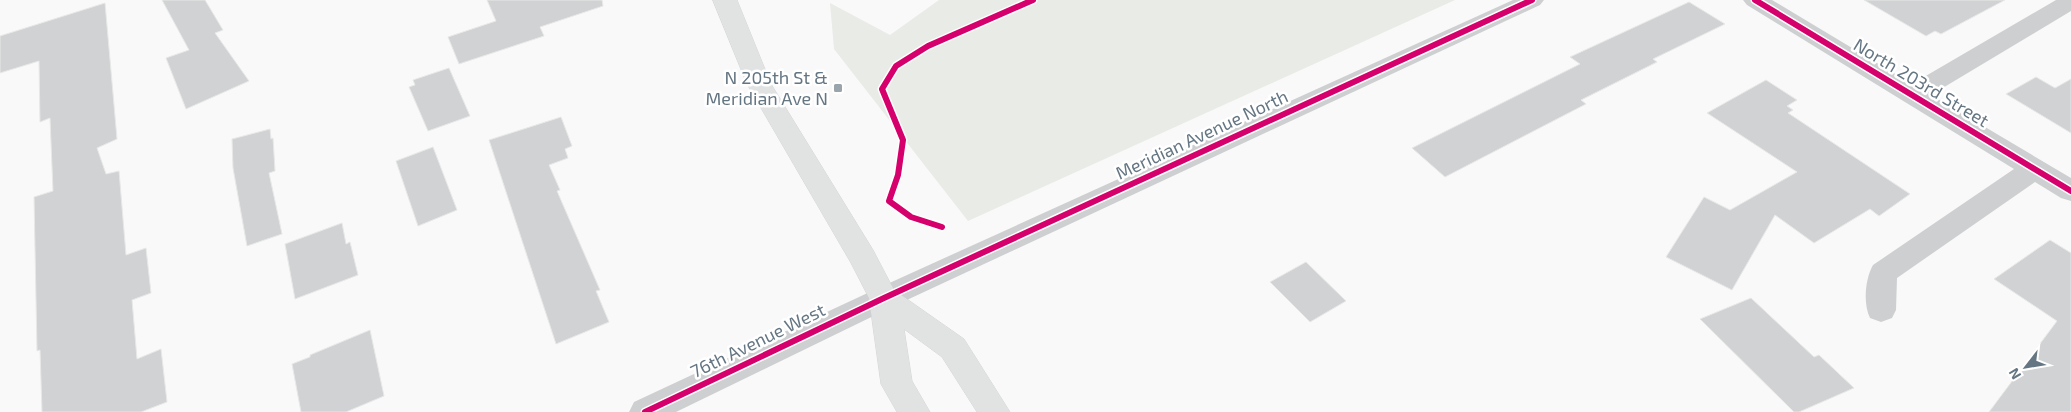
<svg xmlns="http://www.w3.org/2000/svg" width="2071" height="412" font-family="'Exo 2',sans-serif">
<rect width="100%" height="100%" fill="#f9f9f9"/>
<path fill="#e8ebe6" d="M 939,0 L 1455,0 L 968,221 L 834,49 L 830,3 L 890,35 Z"/>
<path fill="#d0d2d3" stroke="#e8e8e8" d="M 162,0 L 205,0 L 223,30 L 215,33 L 249,81 L 186,109 L 166,58 L 189,50 Z
M 487,0 L 602,0 L 603,6 L 540,27 L 544,36 L 459,64 L 448,37 L 496,21 Z
M 1864,0 L 2005,0 L 1941,34 L 1935,31 L 1926,36 Z
M 1689,2 L 1725,24 L 1653,59 L 1657,62 L 1581,100 L 1586,104 L 1445,177 L 1412,148 L 1580,64 L 1570,57 Z
M 105,3 L 117,139 L 97,148 L 106,174 L 119,171 L 126,255 L 146,248 L 151,293 L 132,300 L 137,359 L 161,349 L 167,402 L 141,412 L 42,412 L 40,350 L 37,351 L 34,197 L 53,191 L 50,118 L 40,122 L 39,61 L 0,73 L 0,36 Z
M 449,68 L 470,116 L 428,131 L 409,87 L 415,85 L 413,80 Z
M 2036,77 L 2055,88 L 2071,79 L 2071,133 L 2006,94 Z
M 1766,80 L 1797,100 L 1787,106 L 1793,110 L 1788,113 L 1910,194 L 1879,216 L 1870,209 L 1814,243 L 1775,215 L 1732,290 L 1666,257 L 1704,197 L 1730,210 L 1797,172 L 1707,113 Z
M 561,117 L 572,146 L 565,149 L 568,158 L 549,165 L 560,190 L 557,191 L 600,290 L 596,291 L 609,322 L 556,344 L 489,140 Z
M 270,129 L 271,139 L 273,138 L 275,171 L 269,173 L 282,234 L 247,246 L 233,168 L 232,139 Z
M 433,147 L 457,210 L 418,226 L 396,161 Z
M 342,223 L 346,244 L 350,242 L 358,275 L 295,299 L 285,244 Z
M 2050,240 L 2071,253 L 2071,412 L 1989,412 L 2057,321 L 1994,279 Z
M 1306,262 L 1346,301 L 1310,322 L 1270,282 Z
M 1751,298 L 1814,357 L 1819,355 L 1854,388 L 1799,412 L 1794,412 L 1700,319 Z
M 370,330 L 384,396 L 346,412 L 301,412 L 292,364 L 310,357 L 310,355 Z"/>
<g fill="none" stroke-linecap="round" stroke-linejoin="round">
<g stroke="#d5d6d7" stroke-width="1">
<path id="major" d="M 713,0 L 737,0 L 771,84 L 873,250 L 894,290 L 964,339 L 1010,412 L 977,412 L 942,357 L 904,329 L 912,381 L 930,412 L 897,412 L 881,384 L 869,298 L 851,263 L 747,84 Z"/>
</g>
<path fill="#cecfd0" fill-rule="evenodd" d="M 1513,0 L 1544,0 L 1540,5 L 894,306 L 676,412 L 629,412 L 634,402 L 874,290 Z
M 1743,0 L 1772,0 L 1912,84 L 2056,0 L 2071,0 L 2071,11 L 1931,95 L 2071,178 L 2071,201 L 2061,198 L 2035,182 L 1897,278 L 1896,310 L 1892,318 L 1881,322 L 1870,318 C 1863,304 1865,279 1873,265 L 2014,169 L 1747,5 Z"/>
<use href="#major" fill="#e1e2e2" fill-rule="evenodd"/>
<g stroke="#fff" stroke-width="9">
<path id="cycleway" d="M 1755,0 L 2071,191
M 942,227 L 911,217 L 889,201 L 898,175 L 903,140 L 882,89 L 896,66 L 928,46 L 1033,0
M 645,412 L 884,298 L 1532,0"/>
</g>
<use href="#cycleway" stroke="#d6006c" stroke-width="6"/>
</g>
<rect fill="#99a4ac" stroke="#fff" stroke-width="2" x="833" y="83" width="10" height="10" rx="2.5"/>
<g text-anchor="middle" stroke-width="5" stroke-linejoin="round" paint-order="stroke">
<g font-size="18" fill="#657683" stroke="#fff" text-anchor="end">
<text x="828" y="84">N 205th St &amp;<tspan x="828" dy="21">Meridian Ave N</tspan></text>
</g>
<g font-size="18" fill="#657683" stroke="#fff">
<text transform="translate(1921 83) rotate(31)" y="6">North 203rd Street</text>
<text transform="translate(1202 135) rotate(-25)" y="6">Meridian Avenue North</text>
<text transform="translate(758 341) rotate(-26)" y="6">76th Avenue West</text>
</g>
</g>
<g transform="translate(2026 367) rotate(239)" stroke="#ffffff" stroke-width="4" paint-order="stroke">
<path d="M0-4L9 19L0 12L-9 19Z" fill="#657683"/>
<text y="-8" font-size="14" font-weight="bold" text-anchor="middle" fill="#657683">N</text>
</g>
</svg>
